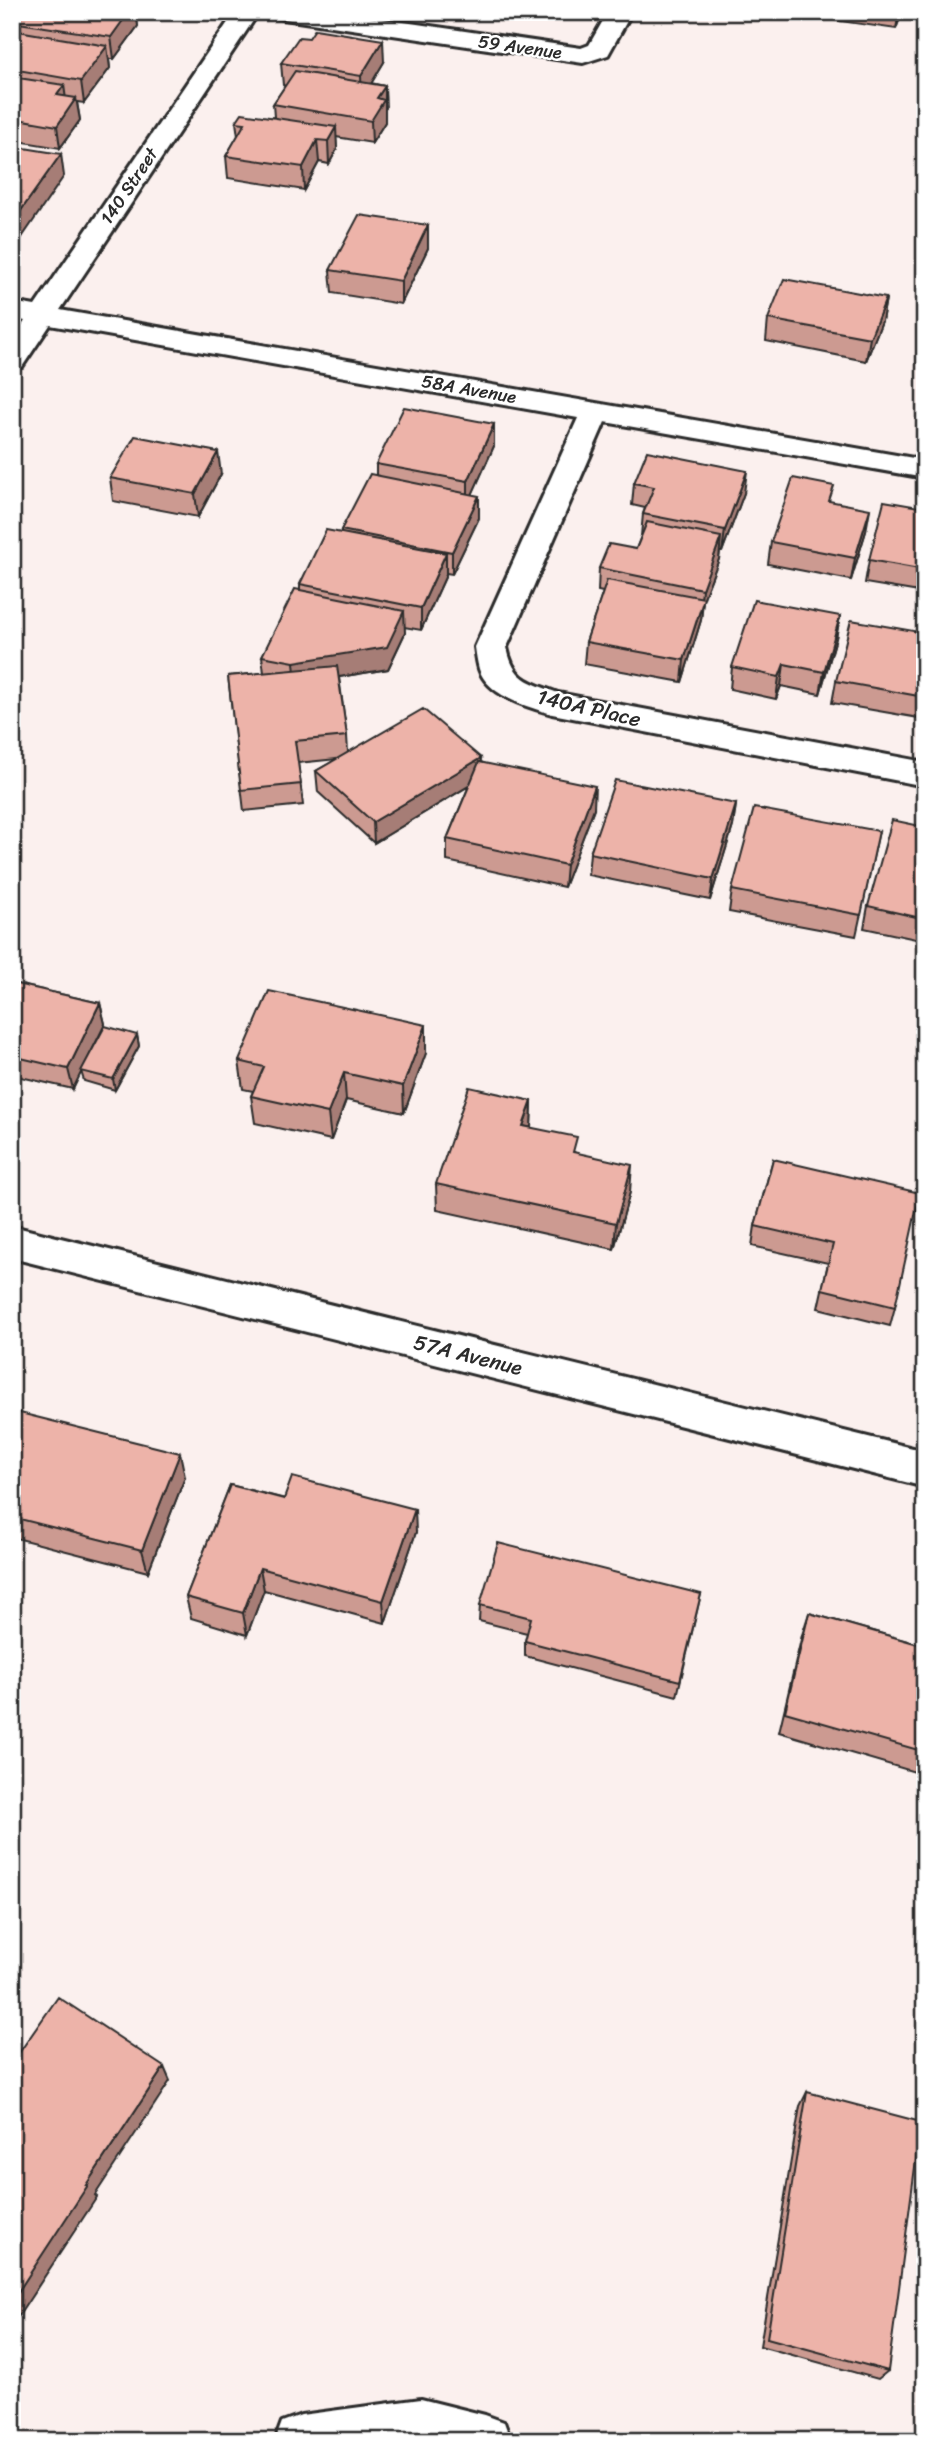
<svg xmlns="http://www.w3.org/2000/svg" width="937" height="2453" font-family="Sriracha,sans-serif">
<rect width="100%" height="100%" fill="#fbf0ee"/>
<filter id="ink" filterUnits="userSpaceOnUse"><feTurbulence type="fractalNoise" baseFrequency=".0143" numOctaves="2"/><feDisplacementMap in="SourceGraphic" scale="14" xChannelSelector="R" yChannelSelector="G"/><feConvolveMatrix kernelMatrix="1 2 1 2 8 2 1 2 1" color-interpolation-filters="sRGB"/></filter>
<g filter="url(#ink)">
<g fill="none" stroke-linecap="round" stroke-linejoin="round">
<g stroke="#2b2b2b" stroke-width="6">
<path id="minor" d="M 235,12 L 259,12 L 60,310 L 925,460 L 925,478 L 605,422 L 507,647 C 513,680 529,682 558,693 L 925,762 L 925,786 L 552,714 C 528,707 488,696 479,669 C 477,662 476,654 475,647 L 578,418 L 50,325 L 22,367 L 12,370 L 12,340 L 25,321 L 12,318 L 12,302 L 35,306 Z
M 272,12 L 335,12 L 581,48 L 589,45 L 608,12 L 632,12 L 608,55 L 583,63 L 284,19 L 275,17 Z
M 12,1226 L 925,1451 L 925,1487 L 12,1258 Z
M 421,2399 L 485,2415 L 504,2422 L 511,2441 L 275,2441 L 282,2422 L 301,2415 Z"/>
</g>
<use href="#minor" fill="#fff" fill-rule="evenodd"/>
</g>
<path fill="#cc9a91" stroke="#2b2b2b" stroke-width="2" d="M 20,12 L 136,12 L 138,26 L 114,59 L 109,59 L 110,68 L 84,103 L 77,102 L 80,120 L 60,148 L 12,140 L 12,30 L 14,30 L 12,22 Z
M 834,12 L 916,12 L 915,15 L 902,13 L 896,29 L 833,20 Z
M 384,62 L 371,83 L 385,86 L 386,108 L 384,110 L 385,122 L 372,143 L 336,137 L 337,149 L 329,164 L 319,162 L 304,190 L 228,178 L 226,156 L 238,136 L 236,122 L 274,117 L 273,104 L 285,86 L 283,85 L 281,63 Z
M 428,225 L 428,248 L 401,304 L 332,293 L 330,270 Z
M 886,298 L 882,321 L 866,361 L 766,341 L 768,319 Z
M 494,424 L 494,446 L 472,494 L 479,518 L 452,574 L 446,573 L 446,575 L 421,630 L 404,627 L 405,633 L 388,669 L 339,677 L 347,736 L 348,752 L 481,762 L 594,808 L 564,887 L 447,861 L 447,839 L 469,786 L 374,843 L 318,792 L 316,771 L 337,759 L 298,763 L 303,805 L 244,811 L 228,676 L 264,673 L 262,656 L 300,590 L 300,584 L 341,533 L 341,530 L 376,475 L 376,464 Z
M 221,474 L 198,517 L 113,501 L 110,478 Z
M 634,483 L 744,493 L 722,552 L 720,552 L 719,559 L 703,600 L 701,620 L 682,682 L 584,664 L 586,642 L 603,592 L 598,591 L 599,568 L 636,549 L 641,536 L 643,514 L 645,508 L 632,505 Z
M 832,502 L 866,531 L 851,580 L 768,564 L 771,542 Z
M 925,508 L 925,593 L 865,583 L 869,560 Z
M 840,616 L 836,638 L 820,694 L 781,686 L 776,699 L 730,689 L 732,667 Z
M 836,681 L 925,691 L 919,718 L 832,703 Z
M 736,804 L 733,826 L 710,900 L 588,875 L 590,853 Z
M 925,827 L 925,941 L 864,928 L 868,906 Z
M 879,831 L 856,936 L 729,912 L 732,890 Z
M 12,983 L 100,1003 L 105,1024 L 86,1062 L 137,1035 L 139,1046 L 115,1090 L 84,1081 L 81,1071 L 73,1089 L 12,1075 Z
M 426,1053 L 404,1113 L 346,1100 L 331,1140 L 255,1123 L 251,1096 L 253,1091 L 243,1089 L 239,1061 Z
M 532,1101 L 531,1127 L 576,1153 L 630,1192 L 614,1249 L 437,1210 L 436,1184 Z
M 773,1159 L 895,1307 L 890,1326 L 818,1308 L 828,1263 L 752,1246 L 755,1226 Z
M 12,1411 L 185,1477 L 148,1572 L 12,1537 Z
M 230,1485 L 416,1532 L 385,1623 L 264,1590 L 247,1635 L 191,1618 L 186,1597 Z
M 701,1594 L 677,1696 L 525,1656 L 525,1641 L 527,1633 L 479,1621 L 480,1605 Z
M 809,1613 L 925,1646 L 925,1775 L 779,1732 L 802,1635 Z
M 807,2092 L 888,2371 L 878,2379 L 760,2346 L 800,2106 Z"/>
<path fill="#a67d76" stroke="#2b2b2b" stroke-width="2" d="M 128,12 L 136,12 L 138,26 L 114,59 L 111,37 Z
M 899,12 L 902,12 L 896,29 Z
M 383,40 L 384,62 L 362,99 L 361,76 Z
M 107,46 L 110,68 L 84,103 L 81,81 Z
M 64,85 L 67,107 L 57,95 Z
M 385,86 L 385,122 L 372,143 L 371,121 L 377,98 Z
M 76,98 L 80,120 L 60,148 L 57,126 Z
M 336,127 L 337,149 L 329,164 L 328,141 Z
M 317,140 L 319,162 L 304,190 L 303,167 Z
M 61,154 L 64,176 L 14,249 L 12,241 L 12,223 Z
M 428,225 L 428,248 L 401,304 L 401,281 Z
M 886,298 L 882,321 L 866,361 L 870,338 Z
M 494,424 L 494,446 L 468,504 L 468,481 Z
M 218,452 L 221,474 L 198,517 L 195,494 Z
M 747,471 L 744,493 L 722,552 L 725,530 Z
M 479,496 L 479,518 L 452,574 L 452,552 Z
M 870,509 L 866,531 L 851,580 L 855,558 Z
M 721,537 L 719,559 L 703,600 L 701,620 L 682,682 L 684,660 L 700,611 L 702,589 Z
M 446,553 L 446,575 L 421,630 L 421,608 Z
M 404,611 L 405,633 L 388,669 L 296,684 L 294,662 Z
M 840,616 L 836,638 L 820,694 L 824,672 Z
M 784,664 L 781,686 L 776,699 L 779,677 Z
M 481,758 L 480,779 L 374,843 L 373,822 Z
M 595,786 L 594,808 L 564,887 L 566,865 Z
M 736,804 L 733,826 L 710,900 L 713,879 Z
M 100,1003 L 105,1024 L 73,1089 L 68,1069 Z
M 426,1025 L 426,1053 L 404,1113 L 403,1086 Z
M 137,1035 L 139,1046 L 115,1090 L 113,1079 Z
M 344,1073 L 346,1100 L 331,1140 L 328,1113 Z
M 532,1101 L 531,1128 L 523,1126 Z
M 632,1165 L 630,1192 L 614,1249 L 616,1223 Z
M 180,1453 L 185,1477 L 148,1572 L 142,1550 Z
M 415,1509 L 416,1532 L 385,1623 L 383,1601 Z
M 260,1568 L 264,1590 L 247,1635 L 243,1613 Z
M 164,2067 L 170,2081 L 95,2195 L 97,2197 L 12,2326 L 12,2301 L 86,2185 Z"/>
<path fill="#edb3a9" stroke="#2b2b2b" stroke-width="2" d="M 20,12 L 129,12 L 111,37 L 12,22 Z
M 315,29 L 383,40 L 361,76 L 281,63 L 299,37 L 309,38 Z
M 12,30 L 107,46 L 81,81 L 12,69 Z
M 295,71 L 385,86 L 377,98 L 384,100 L 371,121 L 273,104 Z
M 12,77 L 64,85 L 57,95 L 76,98 L 57,126 L 12,118 Z
M 242,113 L 336,127 L 328,141 L 317,140 L 303,167 L 226,156 L 245,123 L 236,122 Z
M 12,146 L 61,154 L 12,223 Z
M 359,215 L 428,225 L 401,281 L 330,270 Z
M 784,279 L 886,298 L 870,338 L 768,319 Z
M 404,407 L 494,424 L 468,481 L 376,464 Z
M 135,436 L 218,452 L 195,494 L 110,478 Z
M 647,451 L 747,471 L 725,530 L 643,514 L 654,487 L 634,483 Z
M 370,474 L 479,496 L 452,552 L 341,530 Z
M 793,478 L 834,486 L 829,501 L 870,509 L 855,558 L 771,542 Z
M 884,501 L 925,508 L 925,570 L 869,560 Z
M 647,522 L 721,537 L 702,589 L 599,568 L 609,544 L 636,549 Z
M 326,530 L 446,553 L 421,608 L 300,584 Z
M 607,580 L 704,598 L 684,660 L 586,642 Z
M 295,589 L 404,611 L 387,647 L 294,662 L 262,656 Z
M 754,600 L 840,616 L 824,672 L 784,664 L 779,677 L 732,667 Z
M 851,620 L 925,633 L 925,691 L 924,697 L 836,681 Z
M 337,666 L 347,736 L 295,741 L 301,784 L 241,790 L 228,676 Z
M 423,709 L 481,758 L 373,822 L 316,771 Z
M 479,762 L 595,786 L 566,865 L 447,839 Z
M 615,780 L 736,804 L 713,879 L 590,853 Z
M 754,808 L 879,831 L 861,915 L 732,890 Z
M 892,820 L 925,827 L 925,919 L 868,906 Z
M 12,983 L 100,1003 L 68,1069 L 12,1056 Z
M 269,991 L 426,1025 L 403,1086 L 344,1073 L 328,1113 L 251,1096 L 264,1067 L 239,1061 Z
M 105,1026 L 137,1035 L 113,1079 L 81,1071 Z
M 469,1087 L 532,1101 L 523,1126 L 577,1137 L 573,1152 L 632,1165 L 616,1223 L 436,1184 Z
M 773,1159 L 920,1193 L 895,1307 L 822,1289 L 833,1244 L 755,1226 Z
M 12,1411 L 180,1453 L 142,1550 L 12,1517 Z
M 292,1477 L 415,1509 L 383,1601 L 260,1568 L 243,1613 L 186,1597 L 230,1485 L 284,1499 Z
M 498,1543 L 701,1594 L 680,1681 L 525,1641 L 531,1618 L 480,1605 Z
M 809,1613 L 925,1646 L 925,1752 L 785,1712 Z
M 58,1997 L 164,2067 L 86,2185 L 88,2185 L 12,2301 L 12,2063 Z
M 807,2092 L 921,2122 L 888,2371 L 767,2338 Z"/>
</g>
<g text-anchor="middle" stroke-width="5" stroke-linejoin="round" paint-order="stroke">
<g font-size="18" fill="#2b2b2b" stroke="#fff">
<text transform="translate(520 47) rotate(8)" y="6">59 Avenue</text>
<text transform="translate(129 186) rotate(-56)" y="6">140 Street</text>
<text transform="translate(469 389) rotate(10)" y="6">58A Avenue</text>
</g>
<g font-size="21" fill="#2b2b2b" stroke="#fff">
<text transform="translate(589 708) rotate(13)" y="7">140A Place</text>
<text transform="translate(468 1355) rotate(14)" y="7">57A Avenue</text>
</g>
</g>
<rect width="937" height="2453" fill="none" stroke="#fff" stroke-width="42"/>
<rect x="21" y="21" width="895" height="2411" fill="none" stroke="#2b2b2b" stroke-width="2.5" filter="url(#ink)"/>
</svg>
